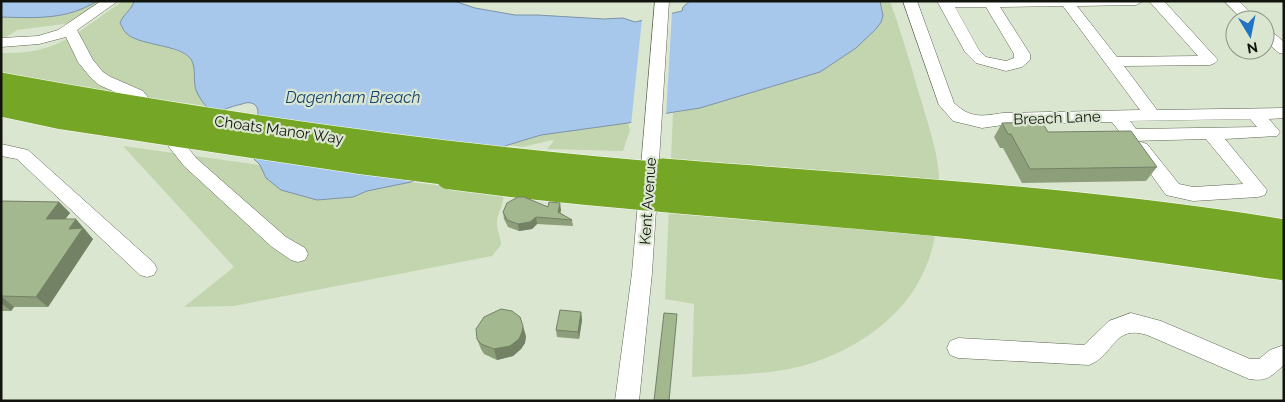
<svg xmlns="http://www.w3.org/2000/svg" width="1285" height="402" font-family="Raleway,sans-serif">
<rect width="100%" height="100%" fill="#dbe6d1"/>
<path fill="#c3d5ae" d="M 97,1 L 105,1 L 71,23 L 17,30 L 6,37 L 1,36 L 1,17 C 38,18 65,20 97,1 Z
M 123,1 L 134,1 C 132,10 124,14 123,24 C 121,42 179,45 191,59 C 197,66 193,80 196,89 C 198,94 202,100 205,106 L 79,88 L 1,74 L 1,53 C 59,55 78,31 123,1 Z
M 880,1 L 890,1 C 903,37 913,73 924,110 C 930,130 938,155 939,176 C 940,205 937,243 925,269 C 903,321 847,356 794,368 C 761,375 725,375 692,377 L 694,304 L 665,299 L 673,113 L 700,108 L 820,72 L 836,60 L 882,9 Z
M 628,123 L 630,130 L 623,151 L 547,149 L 554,141 L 552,140 L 523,147 L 508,145 L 541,135 Z
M 123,146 L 260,165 L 266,178 L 353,197 L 367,191 L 411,182 L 503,193 C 505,207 496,212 497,225 C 497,231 501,238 501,245 L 492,256 L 234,306 L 184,307 L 234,267 Z"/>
<path fill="#a8c8eb" stroke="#7b92a8" d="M 1,1 L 97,1 C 67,20 36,18 1,17 Z
M 134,1 L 454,1 L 475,8 L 515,15 L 537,15 L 604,19 L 623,18 L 635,22 L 682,11 L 683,7 L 690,1 L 880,1 L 883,16 L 881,22 L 876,29 L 856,48 L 820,72 L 700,108 L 668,113 L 628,123 L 541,135 L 508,145 L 411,182 L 367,191 L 353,197 L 317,200 L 281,190 L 266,178 L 260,165 L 238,143 C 245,135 264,117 256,106 C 253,102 247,102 242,104 C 231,106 223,111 211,113 C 206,106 199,98 196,90 C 192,79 198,64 188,56 C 173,44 138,45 126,33 C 123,30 122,26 120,23 C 123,14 132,10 134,1 Z"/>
<path fill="#dbe6d1" d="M 666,12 L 672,12 L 666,116 L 631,125 L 642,19 Z"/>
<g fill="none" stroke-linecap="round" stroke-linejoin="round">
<g stroke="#5d6654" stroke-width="1">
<path id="minor" d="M 101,1 L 118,1 L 77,30 L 93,60 L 103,72 L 111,77 L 143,91 L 196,158 L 286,237 L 305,248 L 308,254 L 305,260 L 298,262 L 291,260 L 272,247 L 184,166 L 131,99 L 99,85 L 91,78 L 78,62 L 66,37 L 39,44 L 1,47 L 1,38 L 38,36 L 58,30 Z
M 655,1 L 669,1 L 652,273 L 639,401 L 615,401 L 632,273 Z
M 903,1 L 917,1 L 954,103 C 971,119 982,116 1003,113 L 1140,110 L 1063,6 L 1000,7 L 1030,54 L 1030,60 L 1022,67 L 1006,71 L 976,63 L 965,52 L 937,1 L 1143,1 L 1136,5 L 1077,6 L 1117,57 L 1198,56 L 1149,1 L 1164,1 L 1218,60 L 1215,63 L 1210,65 L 1124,66 L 1157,110 L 1284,108 L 1284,118 L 1269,119 L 1280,132 L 1277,136 L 1225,139 L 1267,190 L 1265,195 L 1258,197 L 1193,201 L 1166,195 L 1132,148 L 1135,144 L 1141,142 L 1147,144 L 1179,184 L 1193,187 L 1243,184 L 1206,139 L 1131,141 L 1125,139 L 1112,122 L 1003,125 L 982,128 L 953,121 L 939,105 ZM 955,7 L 986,7 L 1014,54 L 1014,58 L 1006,61 L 986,57 L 979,50 ZM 1250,119 L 1257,127 L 1136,129 L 1130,121 Z
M 1224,1 L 1239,1 L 1258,20 L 1243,20 Z
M 1265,29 L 1270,30 L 1284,42 L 1284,54 L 1279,53 L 1265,41 Z
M 1,144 L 28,150 L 154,263 L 157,269 L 154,275 L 147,277 L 140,275 L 17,159 L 1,156 Z
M 1131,313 L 1161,321 L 1250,359 L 1259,359 L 1270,350 L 1284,345 L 1284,365 C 1271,376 1268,382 1249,379 L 1147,335 C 1113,324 1115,355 1089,365 L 958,358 L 950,355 L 947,348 L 950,341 L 958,338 L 1084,345 L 1109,321 Z"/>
</g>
<use href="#minor" fill="#fff" fill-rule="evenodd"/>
<g stroke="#fff" stroke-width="24" stroke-linecap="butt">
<path id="highway-bridge-far1" d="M 1,84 C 225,125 451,157 678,175
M 1,105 L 62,118 L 356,162 L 459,175"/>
</g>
<g stroke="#fff" stroke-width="32" stroke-linecap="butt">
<path id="highway-bridge" d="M 450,174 C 620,196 791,206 962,223 C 1070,234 1177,249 1284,265
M 663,174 C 870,191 1078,201 1284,235"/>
</g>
<use href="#highway-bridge-far1" stroke="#76a625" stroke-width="23"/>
<use href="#highway-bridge" stroke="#76a625" stroke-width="31"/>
</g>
<path fill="#8d9e7b" d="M 1002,123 L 1048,132 L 1157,167 L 1146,181 L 1022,183 L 1003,148 L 1000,148 L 994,137 Z
M 1,201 L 59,202 L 70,213 L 65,219 L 86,230 L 85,231 L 93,239 L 48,307 L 14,307 L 11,311 L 1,311 Z
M 548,207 L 561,210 L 560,213 L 572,220 L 573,226 L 537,224 L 532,229 L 519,231 L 508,227 L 504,219 L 503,212 Z
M 581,312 L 582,320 L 579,339 L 557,337 L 556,330 Z
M 526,336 L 525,343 L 521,349 L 513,356 L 497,360 L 484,354 L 481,349 L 477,339 Z"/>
<path fill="#738164" d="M 59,202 L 70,213 L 57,230 L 46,219 Z
M 560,203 L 561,210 L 559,219 L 558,212 Z
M 536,217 L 537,224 L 532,229 L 519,231 L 518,224 Z
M 76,219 L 93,239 L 48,307 L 36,297 L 69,229 Z
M 1,296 L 14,307 L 11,311 L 1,303 Z
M 581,312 L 582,320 L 579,339 L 578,332 Z
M 523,326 L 526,336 L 525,343 L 521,349 L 513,356 L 497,360 L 494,349 Z"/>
<path fill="#a4b88f" stroke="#738164" d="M 1042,122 L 1048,132 L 1131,131 L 1157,167 L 1030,169 L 1011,134 L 1008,134 L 1002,123 Z
M 518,197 L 524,197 L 548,207 L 549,202 L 560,203 L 558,212 L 572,220 L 536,217 L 530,222 L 518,224 L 507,220 L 503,212 L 507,203 Z
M 1,201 L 59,202 L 46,219 L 76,219 L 69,229 L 83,228 L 36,297 L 1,296 Z
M 501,309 L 512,311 L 520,317 L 523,326 L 522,332 L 519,339 L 510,346 L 494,349 L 481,344 L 477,339 L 476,329 L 484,317 Z
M 560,310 L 581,312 L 578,332 L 556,330 Z
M 664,313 L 677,314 L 669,401 L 654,401 Z"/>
<g text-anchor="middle" stroke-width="4.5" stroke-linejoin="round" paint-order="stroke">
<g font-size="15" fill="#11140d" stroke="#dbe6d1">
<text transform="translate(1057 118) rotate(-2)" y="5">Breach Lane</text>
<text transform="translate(279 130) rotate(8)" y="5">Choats Manor Way</text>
<text transform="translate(648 201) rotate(-86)" y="5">Kent Avenue</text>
</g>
<g font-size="16" font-style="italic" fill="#154470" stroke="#dbe6d1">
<text x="353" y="103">Dagenham Breach</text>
</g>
</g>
<rect width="1285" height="402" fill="none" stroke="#11140d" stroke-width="5"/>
<g transform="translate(1250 35) rotate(170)"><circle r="24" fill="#dbe6d1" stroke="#8a9283"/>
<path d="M0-4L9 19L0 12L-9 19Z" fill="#1f75c3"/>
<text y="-8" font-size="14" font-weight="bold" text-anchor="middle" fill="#11140d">N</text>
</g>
</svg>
